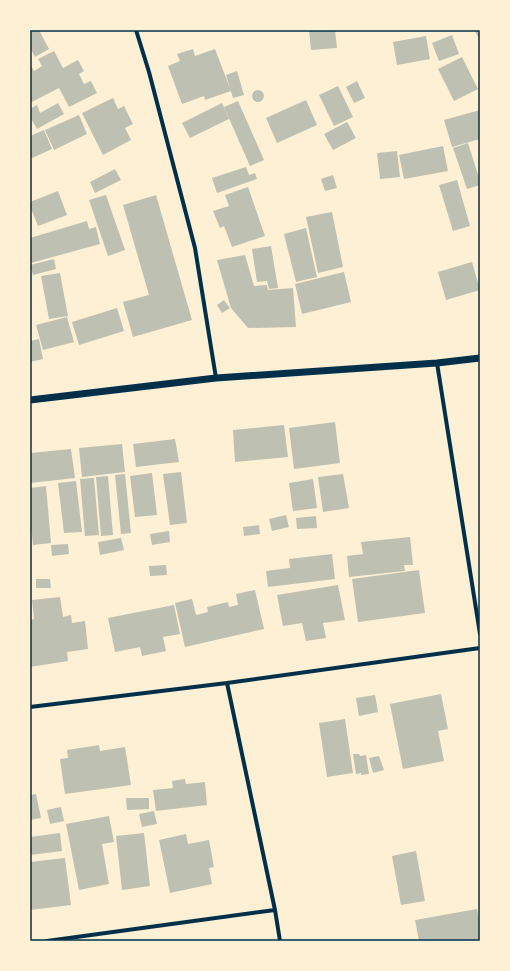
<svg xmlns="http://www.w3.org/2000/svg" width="510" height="971" font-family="'Work Sans',sans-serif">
<rect width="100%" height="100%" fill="#fdf0d5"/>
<path fill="#bec0b2" d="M 30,30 L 39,30 L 49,49 L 35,57 L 30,47 Z
M 309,30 L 335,30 L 337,48 L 311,50 Z
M 474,30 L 480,30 L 480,40 Z
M 452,35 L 459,54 L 439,61 L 432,43 Z
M 426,36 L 430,59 L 397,65 L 393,42 Z
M 193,49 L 195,56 L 215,49 L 231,91 L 205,100 L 204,96 L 182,104 L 168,66 L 180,61 L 177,54 Z
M 54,51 L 63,68 L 78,60 L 84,71 L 79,74 L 84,84 L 91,81 L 97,93 L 69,107 L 59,88 L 30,103 L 30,63 L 34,71 L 42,66 L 38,59 Z
M 462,57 L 478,89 L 454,101 L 438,69 Z
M 237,71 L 244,95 L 233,98 L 226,75 Z
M 357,81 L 365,98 L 354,103 L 346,87 Z
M 338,86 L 353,117 L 334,126 L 319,95 Z
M252 96a6 6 0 1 1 12 0a6 6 0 1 1-12 0Z
M 113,98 L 118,109 L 124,106 L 133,124 L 125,128 L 131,140 L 103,155 L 82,113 Z
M 306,100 L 317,125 L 277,143 L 266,118 Z
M 238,101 L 264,160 L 250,166 L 224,107 Z
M 58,103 L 64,114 L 37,129 L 30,117 L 30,109 L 37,105 L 40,113 Z
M 222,103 L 229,119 L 190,138 L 182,123 Z
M 480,110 L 480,139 L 452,147 L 444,120 Z
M 79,115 L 87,134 L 54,150 L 45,130 Z
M 347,122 L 356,138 L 333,150 L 324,134 Z
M 44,130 L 52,149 L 30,159 L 30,136 Z
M 468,143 L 480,181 L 480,185 L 467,189 L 453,148 Z
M 443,146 L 448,171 L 404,179 L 399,155 Z
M 397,151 L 400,177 L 380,179 L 377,153 Z
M 246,167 L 249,175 L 255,173 L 257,179 L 217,193 L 212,178 Z
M 115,169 L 121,180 L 95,193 L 90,182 Z
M 333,175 L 337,188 L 325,191 L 321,179 Z
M 457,180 L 470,226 L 453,231 L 439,185 Z
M 248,187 L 265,236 L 232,247 L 224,226 L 220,228 L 213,211 L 229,206 L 225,195 Z
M 58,191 L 67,215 L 38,226 L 30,206 L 30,202 Z
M 106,195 L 125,250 L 108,256 L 89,200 Z
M 156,195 L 192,320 L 133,337 L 123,302 L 149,295 L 123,205 Z
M 332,212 L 343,267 L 318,273 L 306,217 Z
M 87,221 L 89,229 L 96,227 L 100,244 L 31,263 L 30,238 Z
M 306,228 L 317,277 L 296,282 L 284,234 Z
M 271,246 L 278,288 L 269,289 L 267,281 L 257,282 L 252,249 Z
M 245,255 L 254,286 L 267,285 L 268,290 L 293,288 L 296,327 L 248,328 L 231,308 L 217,260 Z
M 54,259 L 56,269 L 33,275 L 30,265 Z
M 472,262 L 480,290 L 446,300 L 438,272 Z
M 344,272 L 351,302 L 302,314 L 295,284 Z
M 60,273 L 68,316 L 49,319 L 41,276 Z
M 224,300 L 230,308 L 222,313 L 217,305 Z
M 117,308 L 124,331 L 79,345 L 72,322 Z
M 67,317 L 74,342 L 43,350 L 36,325 Z
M 39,339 L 43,359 L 30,362 L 30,341 Z
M 335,422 L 340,463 L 294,469 L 289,428 Z
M 284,425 L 288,457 L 235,462 L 233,430 Z
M 175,439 L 179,462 L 136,467 L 133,444 Z
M 122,444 L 125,472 L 82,477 L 79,448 Z
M 71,449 L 75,478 L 30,483 L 30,453 Z
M 181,472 L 187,523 L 170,525 L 163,474 Z
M 152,473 L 157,515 L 135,517 L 130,476 Z
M 125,474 L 131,533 L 121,534 L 115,475 Z
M 343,474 L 349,508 L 323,512 L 318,477 Z
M 108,476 L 113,535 L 101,536 L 96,477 Z
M 94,478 L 99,535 L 85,536 L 80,479 Z
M 313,479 L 317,508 L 293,511 L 289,483 Z
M 76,481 L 82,532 L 64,533 L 58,483 Z
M 46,486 L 51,543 L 33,545 L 30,515 L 30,488 Z
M 286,515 L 289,527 L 272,531 L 269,519 Z
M 316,516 L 317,528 L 297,529 L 296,518 Z
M 259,525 L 260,534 L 244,536 L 243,527 Z
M 169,531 L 170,542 L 152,545 L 150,534 Z
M 410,537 L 413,565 L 404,565 L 405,571 L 349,577 L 347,556 L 363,554 L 361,542 Z
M 121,538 L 124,550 L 100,555 L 98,542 Z
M 68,544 L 69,554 L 52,556 L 51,545 Z
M 332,554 L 335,579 L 268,587 L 266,571 L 290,568 L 289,559 Z
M 166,565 L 167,575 L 150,576 L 149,566 Z
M 419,570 L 425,613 L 358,622 L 352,579 Z
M 36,579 L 50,579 L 51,588 L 36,588 Z
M 338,585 L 345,620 L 323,623 L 326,638 L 306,641 L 302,623 L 283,626 L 277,595 Z
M 255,590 L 264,629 L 185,647 L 175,603 L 192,599 L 196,615 L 208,612 L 207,607 L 228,602 L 229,607 L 238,605 L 236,594 Z
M 60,597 L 63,617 L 71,615 L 72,623 L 85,621 L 88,649 L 67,652 L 68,661 L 30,667 L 30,620 L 34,619 L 32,600 Z
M 174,605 L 180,634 L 163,637 L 166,651 L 142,656 L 140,647 L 115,652 L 108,618 Z
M 441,694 L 448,729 L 438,731 L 444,761 L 403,769 L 390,704 Z
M 375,695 L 378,712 L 359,716 L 356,698 Z
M 345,719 L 353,773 L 327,777 L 319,723 Z
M 99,745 L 100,751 L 125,747 L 131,785 L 65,794 L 60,759 L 68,758 L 67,750 Z
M 353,754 L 359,754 L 360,756 L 366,755 L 369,774 L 361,775 L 361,773 L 356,774 Z
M 379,756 L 384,770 L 373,773 L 369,758 Z
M 185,779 L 186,784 L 205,782 L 207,805 L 156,811 L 153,790 L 173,788 L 172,781 Z
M 36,794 L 41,818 L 30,820 L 30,795 Z
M 126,798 L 149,798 L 149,809 L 127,810 Z
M 61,807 L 64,821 L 50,824 L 47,810 Z
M 154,811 L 157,824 L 142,827 L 139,814 Z
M 109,816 L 114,842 L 102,844 L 109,884 L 79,890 L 66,824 Z
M 60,833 L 62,851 L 30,855 L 30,837 Z
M 144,833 L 150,886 L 122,890 L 116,836 Z
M 186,834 L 188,844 L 209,840 L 214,867 L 209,868 L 212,884 L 170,893 L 159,840 Z
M 416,851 L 425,901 L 401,905 L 392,856 Z
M 65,858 L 71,905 L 30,910 L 30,862 Z
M 477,909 L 480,924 L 480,941 L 419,941 L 415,920 Z"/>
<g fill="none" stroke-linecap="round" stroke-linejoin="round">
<path stroke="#003049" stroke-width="4" d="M 136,30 L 149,72 L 195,248 L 216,378
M 437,363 L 480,634
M 227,683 L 275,910 L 280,941
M 30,707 L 227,683 L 480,648
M 47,941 L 275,910"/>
<path stroke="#003049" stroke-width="7" d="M 30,400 L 216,378 L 437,363 L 480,358"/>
</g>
<rect width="510" height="971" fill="none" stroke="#fdf0d5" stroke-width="62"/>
<rect x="31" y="31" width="448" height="909" fill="none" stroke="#003049" stroke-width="1.5"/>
</svg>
